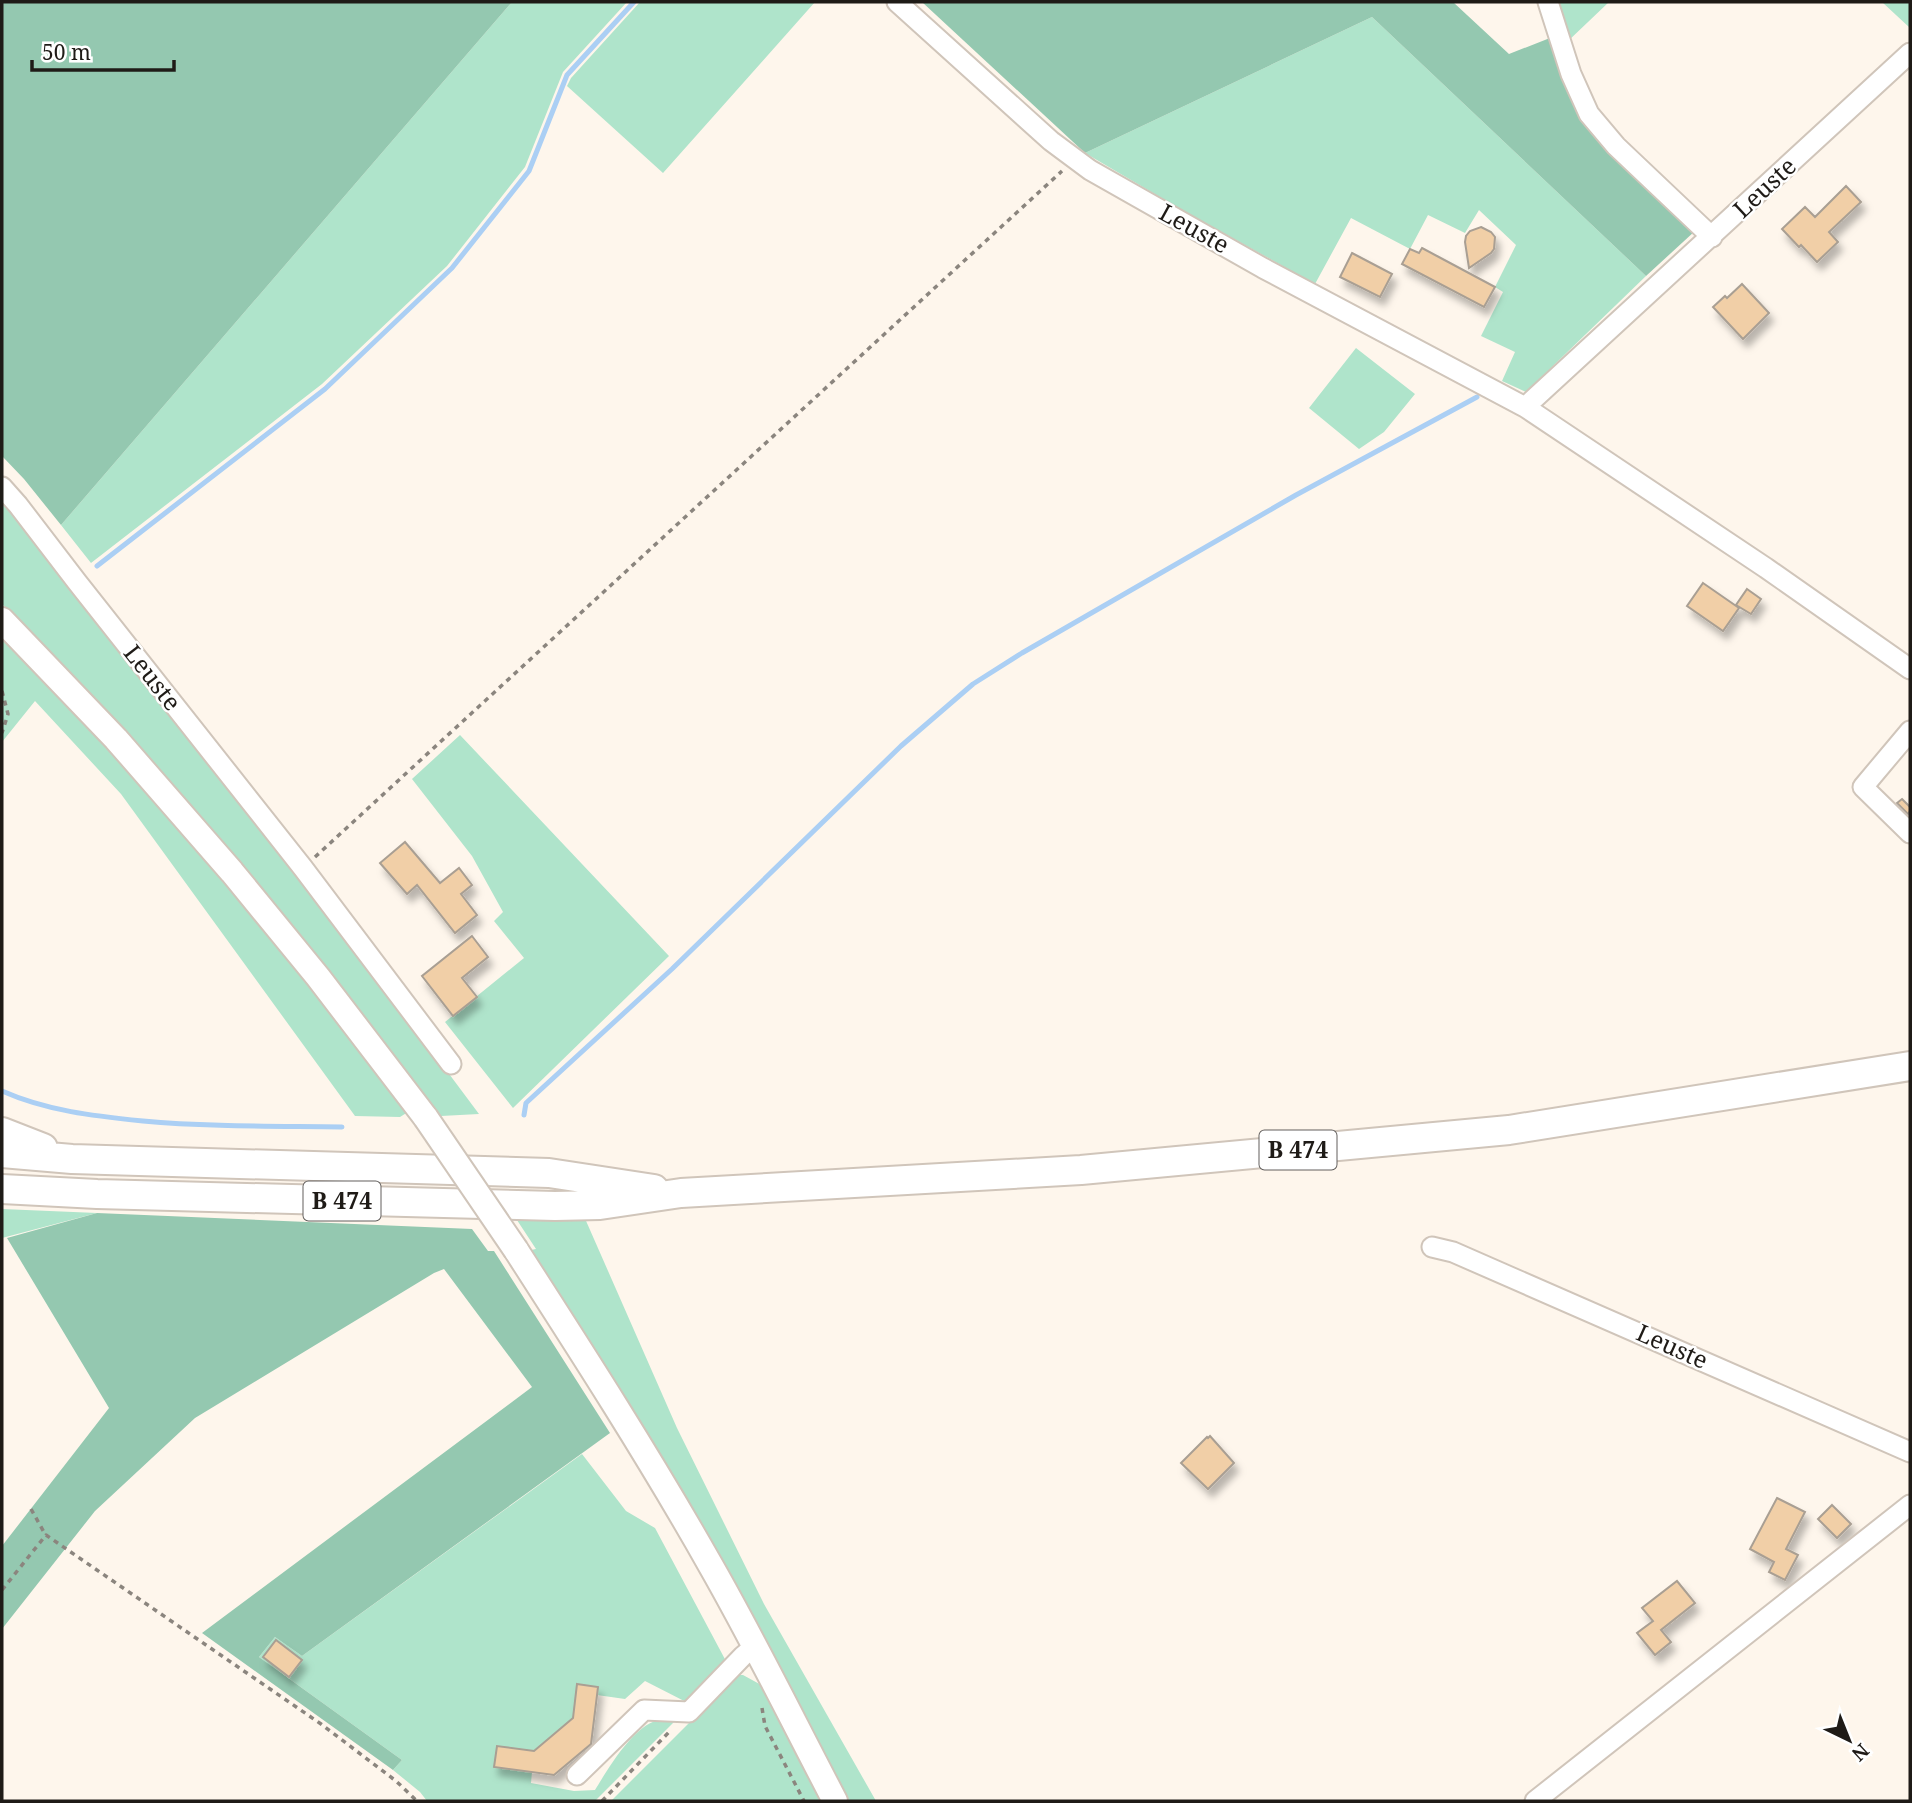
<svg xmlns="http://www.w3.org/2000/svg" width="1912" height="1803" font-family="'Noto Serif',serif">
<defs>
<filter id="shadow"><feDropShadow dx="4.5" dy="8" stdDeviation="3.5" flood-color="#0004"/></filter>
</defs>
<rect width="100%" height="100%" fill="#fef6ec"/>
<path fill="#afe4cb" d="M 512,2 L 627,2 L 563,72 L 525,167 L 447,266 L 322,384 L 91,563 L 61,525 Z
M 640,2 L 815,2 L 663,173 L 567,86 L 571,78 Z
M 1556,2 L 1609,2 L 1567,42 Z
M 1882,2 L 1910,2 L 1910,28 Z
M 1372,17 L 1646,276 L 1526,392 L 1502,381 L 1515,352 L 1481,336 L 1503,292 L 1495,287 L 1516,245 L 1479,210 L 1465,233 L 1428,215 L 1410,249 L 1351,218 L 1315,284 L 1182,210 L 1085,153 Z
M 1356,348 L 1415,394 L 1384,432 L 1359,449 L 1309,408 Z
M 2,500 C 163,703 325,906 479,1114 L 441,1116 L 296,930 L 263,890 L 101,704 L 2,604 Z
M 2,633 L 90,724 L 232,887 L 408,1112 L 400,1117 L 355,1116 L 121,794 L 35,701 L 2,742 Z
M 460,735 L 669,956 L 513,1108 L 445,1022 L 524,958 L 494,921 L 503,912 L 472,856 L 412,779 Z
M 2,1209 L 97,1213 L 2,1238 Z
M 513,1214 L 583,1214 L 677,1428 L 764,1604 L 876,1801 L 847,1801 L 770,1654 L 761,1630 L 623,1396 L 531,1250 L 536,1249 Z
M 582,1454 L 626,1511 L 655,1528 L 727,1663 L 690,1704 L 645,1681 L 625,1699 L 597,1695 L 598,1687 L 578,1684 L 573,1718 L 532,1772 L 531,1783 L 574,1791 L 595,1790 C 608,1769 636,1720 664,1719 C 666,1718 672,1720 675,1721 L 595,1801 L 427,1801 L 420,1792 L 393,1770 L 402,1760 L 259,1657 L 275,1637 L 302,1656 Z
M 737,1675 L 743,1675 L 767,1688 L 824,1801 L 611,1801 Z"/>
<path fill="#94c8b0" d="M 2,2 L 512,2 L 61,525 L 24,479 L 2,456 Z
M 922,2 L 1453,2 L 1509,54 L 1555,36 L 1566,76 L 1695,231 L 1646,276 L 1372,17 L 1085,153 Z
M 97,1213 L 472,1229 L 488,1251 L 494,1251 L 610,1433 L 302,1656 L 275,1637 L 259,1657 L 402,1760 L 393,1770 L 202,1633 L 532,1387 L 444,1269 L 434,1273 L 195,1418 L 95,1511 L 2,1629 L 2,1546 L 109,1408 L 7,1238 Z"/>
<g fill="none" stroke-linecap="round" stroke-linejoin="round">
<path stroke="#abcff4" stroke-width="5" d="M 97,566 L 325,389 L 452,268 L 529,171 L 567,75 L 634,2
M 2,1091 C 47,1111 94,1116 143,1121 C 209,1127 276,1126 342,1127
M 524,1115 L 526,1103 L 672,969 L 901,746 L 973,684 L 1022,653 L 1296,495 L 1477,397"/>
</g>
<path fill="#f1cfa7" stroke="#a99f93" stroke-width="2" filter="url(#shadow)" d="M 1846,186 L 1861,202 L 1829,232 L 1838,242 L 1817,262 L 1801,245 L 1799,247 L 1782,229 L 1805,207 L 1815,217 Z
M 1481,227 L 1491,232 L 1495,237 L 1494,249 L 1491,253 L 1469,268 L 1465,242 L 1466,236 L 1470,231 Z
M 1422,248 L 1495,287 L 1484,307 L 1402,264 L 1410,249 L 1419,253 Z
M 1352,253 L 1392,274 L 1380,297 L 1340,277 Z
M 1742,284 L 1769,313 L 1743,339 L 1713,307 L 1725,296 L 1727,298 Z
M 1703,583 L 1739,608 L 1723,631 L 1687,606 Z
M 1747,589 L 1761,599 L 1751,614 L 1736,605 Z
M 1902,799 L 1910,807 L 1910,811 L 1908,814 L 1897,803 Z
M 405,842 L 440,883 L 459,868 L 472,885 L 461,894 L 477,915 L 455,933 L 417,885 L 407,894 L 380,863 Z
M 472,936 L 488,957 L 462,978 L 477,997 L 453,1016 L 422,976 Z
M 1210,1436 L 1234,1463 L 1208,1489 L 1181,1463 L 1207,1437 L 1208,1438 Z
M 1777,1498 L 1805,1512 L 1786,1549 L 1798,1555 L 1785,1580 L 1769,1572 L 1774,1562 L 1750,1549 Z
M 1832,1505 L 1851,1524 L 1837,1538 L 1818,1519 Z
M 1677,1581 L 1695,1603 L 1661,1630 L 1671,1642 L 1655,1655 L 1637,1633 L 1653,1621 L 1642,1608 Z
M 276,1640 L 302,1660 L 289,1677 L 263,1657 Z
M 577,1684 L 598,1687 L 591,1744 L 554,1775 L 494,1767 L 497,1746 L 534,1751 L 573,1718 Z"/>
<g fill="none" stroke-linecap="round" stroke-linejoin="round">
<g stroke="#d0c5ba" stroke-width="23">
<path id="minor" d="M 897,2 L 1051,141 L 1090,170 L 1263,268 L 1525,407 L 1766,568 L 1910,669
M 1548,2 L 1571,74 L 1589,114 L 1616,146 L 1712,237
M 1525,407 L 1910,53
M 2,487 L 18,505 L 77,582 L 303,868 L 451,1064
M 1910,731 L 1863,787 L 1910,833
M 1432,1247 L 1453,1252 L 1910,1452
M 577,1775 L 644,1710 L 689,1712 L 743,1656 L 755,1646
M 1535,1801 L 1910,1505"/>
</g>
<g stroke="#d0c5ba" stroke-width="28">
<path id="major" d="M 2,620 L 116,739 L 232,872 L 318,977 L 426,1118
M 516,1250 C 583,1354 650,1458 711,1566 C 755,1643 794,1723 835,1801"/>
</g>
<g stroke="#d0c5ba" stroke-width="32">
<path id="highway" d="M 2,1132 L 43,1148
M 2,1153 L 72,1159 L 549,1173 L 654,1189
M 2,1189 L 97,1194 L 555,1206 L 600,1205 L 681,1193 L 1081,1170 L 1509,1130 L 1910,1066"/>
</g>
<path stroke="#8b857e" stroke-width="3.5" stroke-dasharray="5 5" stroke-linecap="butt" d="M 2,691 L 8,714 L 2,733
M 315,857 L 1062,171
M 31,1509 L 45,1534
M 2,1590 L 46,1535 L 321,1724 L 396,1781 L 417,1801
M 762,1708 L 765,1726 L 804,1801
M 602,1801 L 671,1730"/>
<use href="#minor" stroke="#fff" stroke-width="19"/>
<use href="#major" stroke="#fff" stroke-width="24"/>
<use href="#highway" stroke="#fff" stroke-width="28"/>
<g stroke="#d0c5ba" stroke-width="28" stroke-linecap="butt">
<path id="major-bridge" d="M 426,1118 L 516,1250"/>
</g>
<use href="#major-bridge" stroke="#fff" stroke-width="24"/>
</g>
<g text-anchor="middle" stroke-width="5" stroke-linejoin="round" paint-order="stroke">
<g fill="#fff" stroke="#625f5d" stroke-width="2">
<rect x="1259.5" y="1130.5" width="77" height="39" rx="5"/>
<rect x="303.5" y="1181.5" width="77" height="39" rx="5"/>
</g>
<g font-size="23" font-weight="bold" fill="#1f1b17">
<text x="1298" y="1158">B 474</text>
<text x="342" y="1209">B 474</text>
</g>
<g font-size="24" fill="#1f1b17" stroke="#fff">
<text transform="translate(1765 188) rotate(-43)" y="8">Leuste</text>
<text transform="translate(1194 229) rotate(29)" y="8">Leuste</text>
<text transform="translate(152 678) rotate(52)" y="8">Leuste</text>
<text transform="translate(1672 1347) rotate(24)" y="8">Leuste</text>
</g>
</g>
<rect width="1912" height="1803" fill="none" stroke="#1f1b17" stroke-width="7"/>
<g transform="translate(1849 1740) rotate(137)" stroke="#ffffff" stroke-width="5" paint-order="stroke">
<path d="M0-5L12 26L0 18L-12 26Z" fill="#1f1b17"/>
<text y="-10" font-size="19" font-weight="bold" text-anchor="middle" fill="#1f1b17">N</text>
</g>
<path d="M32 60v10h142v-10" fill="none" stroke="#1f1b17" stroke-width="3.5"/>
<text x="42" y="60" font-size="21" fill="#1f1b17" stroke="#ffffff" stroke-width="5" paint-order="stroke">50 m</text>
</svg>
